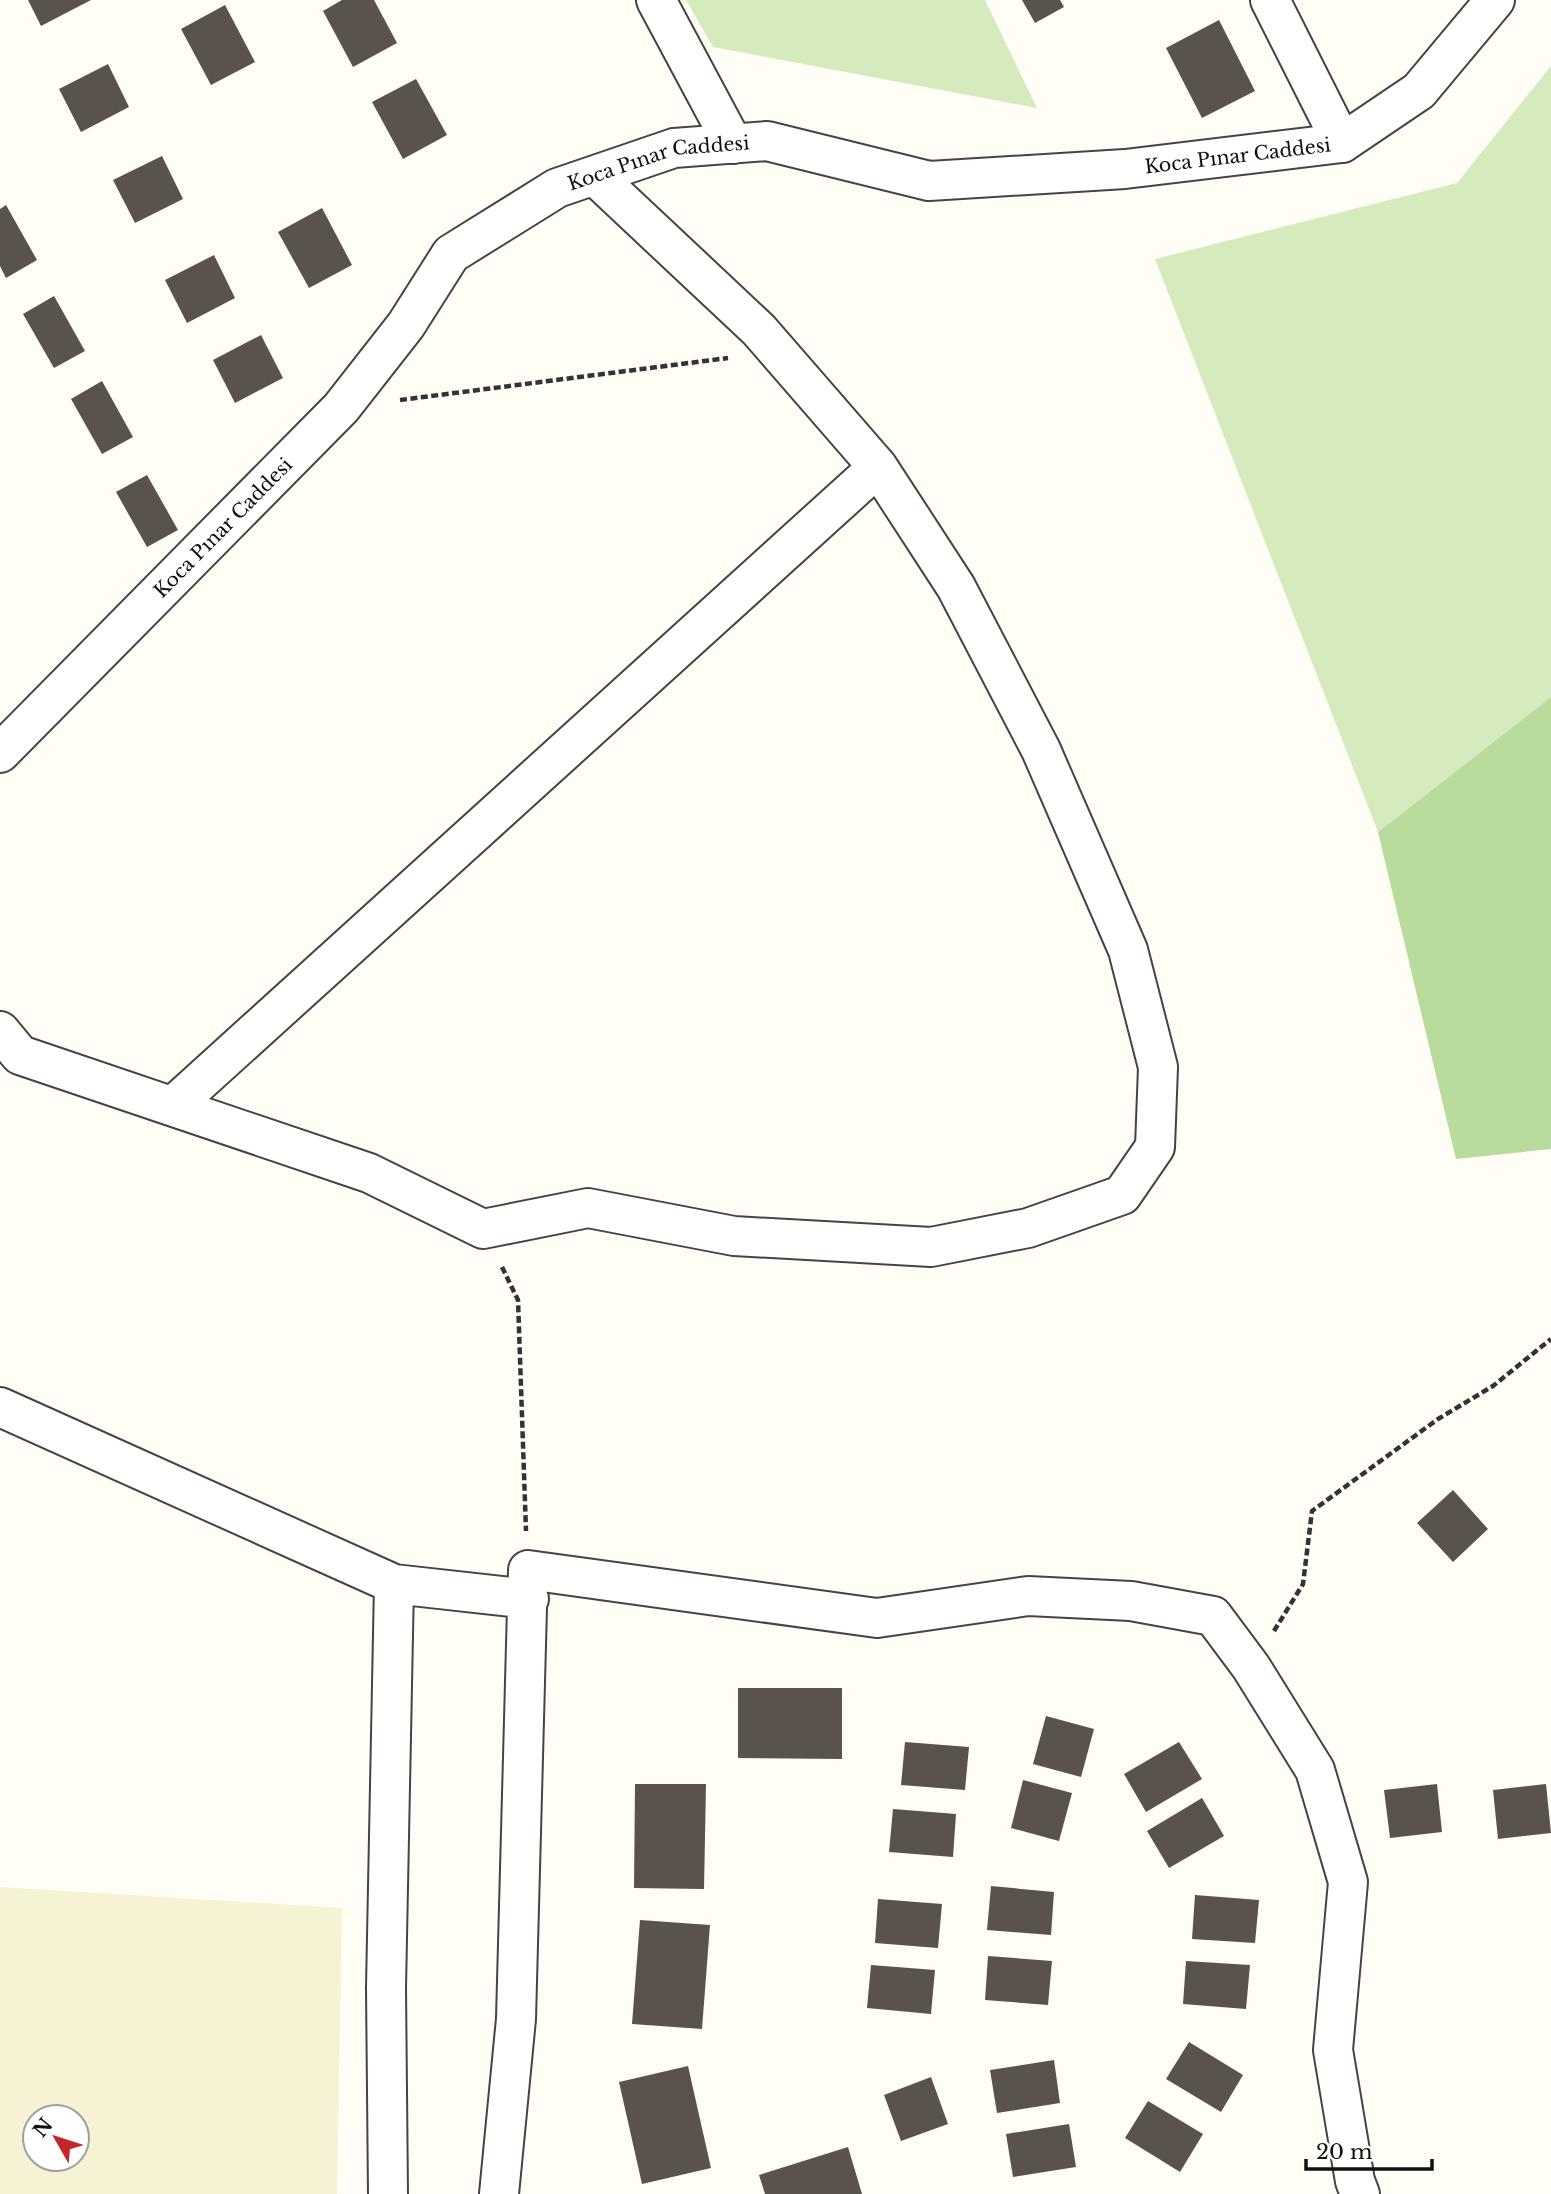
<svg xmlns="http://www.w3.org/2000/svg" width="1551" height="2194" font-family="'Libre Baskerville',serif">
<rect width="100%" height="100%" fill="#fffdf5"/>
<path fill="#f6f3d4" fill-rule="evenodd" d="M 0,1887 L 342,1908 L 337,2194 L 0,2194 ZM 35,2117 L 77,2117 L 77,2159 L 35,2159 Z"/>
<path fill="#d5ebbd" d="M 686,0 L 985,0 L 1037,108 L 713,47 Z
M 1551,66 L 1551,697 L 1378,832 L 1155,259 L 1457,183 Z"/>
<path fill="#b9dc9c" d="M 1551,697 L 1551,1149 L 1456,1159 L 1378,832 Z"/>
<path fill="#5a524d" d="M 28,0 L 91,0 L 41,26 Z
M 342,0 L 374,0 L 397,43 L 353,67 L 323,11 Z
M 1022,0 L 1060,0 L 1064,7 L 1035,23 Z
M 225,5 L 255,62 L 211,85 L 181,29 Z
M 1219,20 L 1255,91 L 1202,118 L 1166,48 Z
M 108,64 L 129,107 L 81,132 L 59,89 Z
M 416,79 L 447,135 L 403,159 L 372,102 Z
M 162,156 L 183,199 L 135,223 L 113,180 Z
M 6,205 L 37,260 L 6,278 L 0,266 L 0,209 Z
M 322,208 L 352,265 L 309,288 L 278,232 Z
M 214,255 L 235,298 L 187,323 L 165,280 Z
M 54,296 L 85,351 L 54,368 L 23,314 Z
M 261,335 L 283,378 L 235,403 L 213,360 Z
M 102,381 L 133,437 L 102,454 L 71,399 Z
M 147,475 L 178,530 L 147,547 L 116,492 Z
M 1453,1490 L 1488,1529 L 1453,1562 L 1417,1523 Z
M 738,1688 L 842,1688 L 842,1759 L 738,1758 Z
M 1046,1716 L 1094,1729 L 1081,1777 L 1033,1764 Z
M 905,1742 L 969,1747 L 965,1790 L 901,1785 Z
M 1179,1742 L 1202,1779 L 1146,1812 L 1124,1774 Z
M 1023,1780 L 1072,1793 L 1059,1841 L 1011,1828 Z
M 635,1784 L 706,1784 L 704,1889 L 634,1888 Z
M 1437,1784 L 1442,1832 L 1390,1838 L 1384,1790 Z
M 1546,1784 L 1551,1833 L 1498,1839 L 1493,1790 Z
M 1202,1798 L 1224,1836 L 1169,1868 L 1147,1831 Z
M 893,1809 L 956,1814 L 953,1857 L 889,1852 Z
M 991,1886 L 1054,1892 L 1051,1935 L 987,1930 Z
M 1195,1895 L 1259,1900 L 1255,1943 L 1192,1939 Z
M 878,1899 L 942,1904 L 938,1948 L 875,1943 Z
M 640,1920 L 710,1925 L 702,2029 L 632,2024 Z
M 988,1956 L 1052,1961 L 1048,2005 L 985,2000 Z
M 1186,1961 L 1250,1965 L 1246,2009 L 1183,2004 Z
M 871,1965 L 935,1970 L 931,2014 L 867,2008 Z
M 1189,2042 L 1243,2075 L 1221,2112 L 1166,2079 Z
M 1054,2060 L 1060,2103 L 997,2113 L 990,2070 Z
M 688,2066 L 711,2168 L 642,2184 L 619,2082 Z
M 931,2077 L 948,2124 L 901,2141 L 884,2095 Z
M 1148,2101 L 1203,2134 L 1180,2172 L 1125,2138 Z
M 1069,2124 L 1076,2167 L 1013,2177 L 1006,2134 Z
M 848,2147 L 862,2194 L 765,2194 L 759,2175 Z"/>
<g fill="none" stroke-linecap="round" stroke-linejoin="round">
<g stroke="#444" stroke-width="42">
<path id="minor" d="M 656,0 L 733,144
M 1270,0 L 1342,143
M 0,1031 L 20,1055 L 369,1173 L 483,1229 L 588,1208 L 734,1236 L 931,1247 L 1028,1228 L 1122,1195 L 1155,1147 L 1158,1067 L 1128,950 L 1041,750 L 956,587 L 878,467 L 759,330 L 595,176
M 173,1106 L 878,467
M 0,1407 L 394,1584 L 529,1599
M 388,2194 L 386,1988 L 394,1584
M 499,2194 L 516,2019 L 528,1570 L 877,1618 L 1028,1596 L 1131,1601 L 1213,1616 L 1251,1667 L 1315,1770 L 1348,1882 L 1333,2050 L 1355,2181 L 1360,2194"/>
</g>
<g stroke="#444" stroke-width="42">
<g id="tertiary">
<path id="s1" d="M 0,753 L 341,408 L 406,325 L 451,254 L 557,188 L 674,148 L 767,141 L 929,181 L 1125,169 L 1342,143 L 1419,91 L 1495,0"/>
</g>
</g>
<path stroke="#333" stroke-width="4.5" stroke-dasharray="7 3.5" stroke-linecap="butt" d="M 400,400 L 728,358
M 502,1267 L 518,1300 L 526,1531
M 1274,1631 L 1303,1584 L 1312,1511 L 1438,1419 L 1493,1386 L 1551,1339"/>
<use href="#minor" stroke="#fff" stroke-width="38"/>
<use href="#tertiary" stroke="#fff" stroke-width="38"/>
</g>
<g text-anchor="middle" stroke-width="7" stroke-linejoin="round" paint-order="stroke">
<g font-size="19" fill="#111" stroke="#fff">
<text dy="7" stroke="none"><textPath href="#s1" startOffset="1493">Koca Pınar Caddesi</textPath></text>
<text dy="7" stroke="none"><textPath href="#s1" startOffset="905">Koca Pınar Caddesi</textPath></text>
<text dy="7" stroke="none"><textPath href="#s1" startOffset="317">Koca Pınar Caddesi</textPath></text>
</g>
</g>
<g transform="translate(56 2138) rotate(309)"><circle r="33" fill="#ffffff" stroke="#a0a0a0" stroke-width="2"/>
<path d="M0-5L12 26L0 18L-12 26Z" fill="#c4262e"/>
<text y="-10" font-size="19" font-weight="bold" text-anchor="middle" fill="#111111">N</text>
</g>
<path d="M1306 2159v10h126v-10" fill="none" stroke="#111111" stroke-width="3.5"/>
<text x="1316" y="2159" font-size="21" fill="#111111" stroke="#ffffff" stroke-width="5" paint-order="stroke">20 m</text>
</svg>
